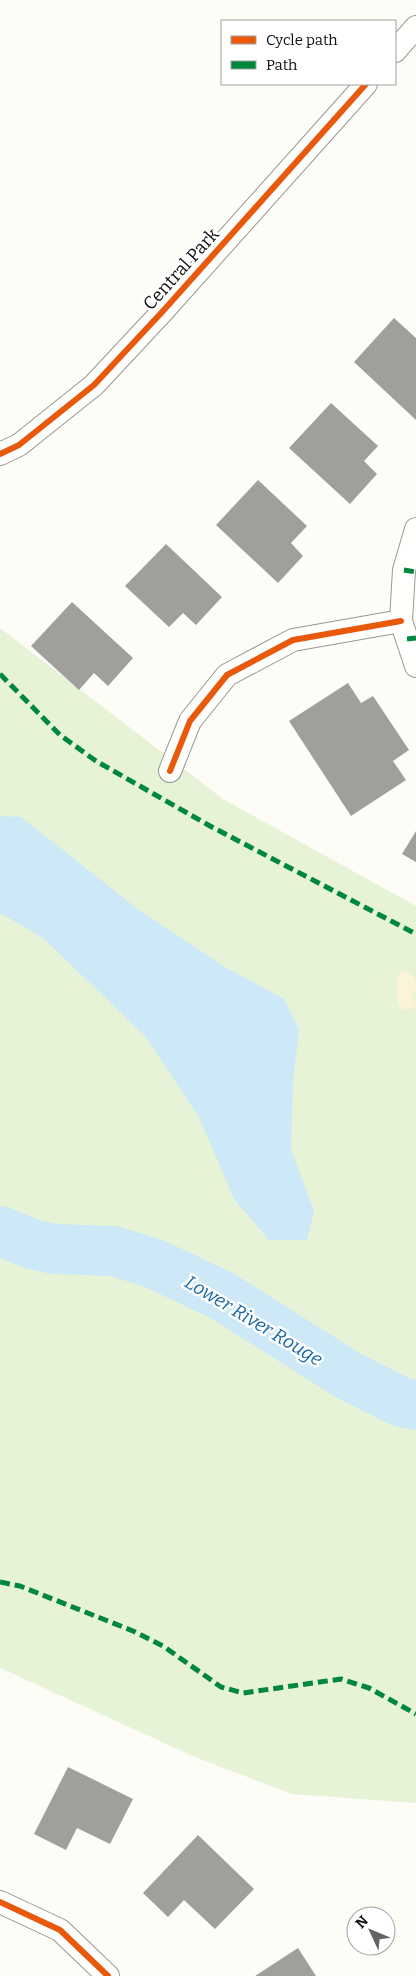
<svg xmlns="http://www.w3.org/2000/svg" width="416" height="1976" font-family="Bitter,serif">
<rect width="100%" height="100%" fill="#fdfcf7"/>
<path fill="#e7f3d7" d="M 0,628 L 223,799 L 416,906 L 416,1803 L 292,1794 L 195,1757 L 0,1668 Z"/>
<path fill="#fcf4d9" d="M 403,971 C 415,975 416,978 416,991 L 411,995 L 416,1004 L 415,1010 L 411,1007 L 403,1010 C 394,1002 398,988 397,976 Z"/>
<path fill="#cde8f7" d="M 0,816 L 21,817 L 139,910 L 225,967 L 284,999 L 299,1029 L 293,1082 L 291,1149 L 314,1211 L 307,1240 L 269,1240 L 234,1199 L 200,1119 L 146,1037 L 43,938 L 0,913 Z"/>
<g fill="none" stroke-linecap="round" stroke-linejoin="round">
<path stroke="#cde8f7" stroke-width="50" d="M 0,1231 L 32,1244 L 54,1249 L 114,1251 L 155,1264 L 221,1295 L 346,1374 L 401,1402 L 416,1405"/>
</g>
<path fill="#a19f9c" d="M 394,318 L 416,338 L 416,420 L 354,362 Z
M 331,403 L 378,446 L 364,461 L 377,474 L 350,504 L 289,448 Z
M 258,480 L 307,526 L 291,543 L 303,556 L 278,583 L 216,525 Z
M 166,544 L 222,597 L 196,625 L 183,613 L 169,627 L 125,586 Z
M 72,602 L 133,658 L 108,686 L 94,673 L 79,690 L 31,646 Z
M 348,683 L 361,703 L 373,696 L 409,750 L 393,761 L 406,780 L 351,816 L 289,721 Z
M 416,831 L 416,862 L 402,854 Z
M 68,1767 L 133,1799 L 110,1844 L 77,1828 L 66,1850 L 34,1834 Z
M 198,1835 L 254,1889 L 215,1929 L 184,1900 L 168,1917 L 143,1893 Z
M 298,1948 L 316,1976 L 255,1976 Z"/>
<g fill="none" stroke-linecap="round" stroke-linejoin="round">
<g stroke="#979795" stroke-width="24">
<path id="street" d="M 395,51 L 416,27
M 0,454 L 19,445 L 94,385 L 163,311 L 366,84
M 416,529 L 404,570 L 401,621 L 416,666
M 170,771 L 190,721 L 227,675 L 293,640 L 401,621
M 0,1902 L 60,1930 L 108,1976"/>
</g>
<use href="#street" stroke="#fffffe" stroke-width="22"/>
<path stroke="#00873e" stroke-width="5" stroke-dasharray="10 5" stroke-linecap="butt" d="M 404,570 L 416,572
M 407,639 L 416,638
M 0,674 L 60,735 L 96,761 L 210,826 L 416,934
M 0,1582 L 20,1586 L 133,1631 L 163,1646 L 221,1687 L 243,1693 L 341,1679 L 369,1688 L 416,1714"/>
<g stroke="#fff" stroke-width="9">
<path id="cycleway" d="M 0,454 L 19,445 L 94,385 L 163,311 L 366,84
M 170,771 L 190,721 L 227,675 L 293,640 L 401,621
M 0,1902 L 60,1930 L 108,1976"/>
</g>
<use href="#cycleway" stroke="#e8590c" stroke-width="6"/>
</g>
<g text-anchor="middle" stroke-width="5" stroke-linejoin="round" paint-order="stroke">
<g font-size="18" fill="#111" stroke="#fff">
<text transform="translate(181 269) rotate(-48)" y="6">Central Park</text>
</g>
<g font-size="19" font-style="italic" fill="#1768a6" stroke="#fff">
<text transform="translate(254 1320) rotate(31)" y="7">Lower River Rouge</text>
</g>
</g>
<rect x="221" y="20" width="175" height="65" fill="#ffffff" stroke="#a0a0a0"/>
<rect x="231" y="36" width="25" height="8" fill="#e8590c" stroke="#a0a0a0"/>
<text x="266" y="45" font-size="15" fill="#111111">Cycle path</text>
<rect x="231" y="61" width="25" height="8" fill="#00873e" stroke="#a0a0a0"/>
<text x="266" y="70" font-size="15" fill="#111111">Path</text>
<g transform="translate(371 1931) rotate(314)"><circle r="24" fill="#ffffff" stroke="#a0a0a0"/>
<path d="M0-4L9 19L0 12L-9 19Z" fill="#646362"/>
<text y="-8" font-size="14" font-weight="bold" text-anchor="middle" fill="#111111">N</text>
</g>
</svg>
